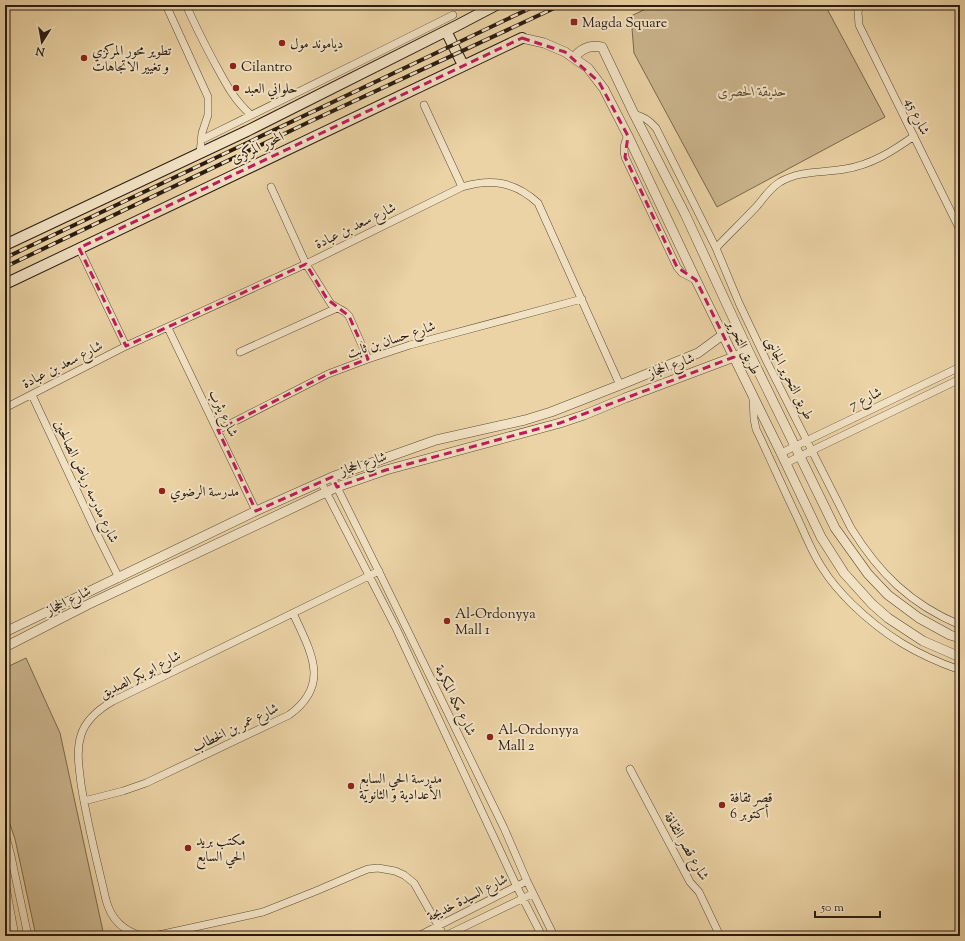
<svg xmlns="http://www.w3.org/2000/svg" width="965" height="941" font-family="'Sorts Mill Goudy',Amiri,serif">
<rect width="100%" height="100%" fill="#ebd3a5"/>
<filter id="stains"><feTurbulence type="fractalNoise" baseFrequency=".005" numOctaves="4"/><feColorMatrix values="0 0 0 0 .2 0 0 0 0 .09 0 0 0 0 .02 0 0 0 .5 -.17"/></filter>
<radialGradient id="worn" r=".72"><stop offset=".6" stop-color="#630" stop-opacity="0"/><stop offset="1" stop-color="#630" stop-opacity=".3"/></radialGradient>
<path fill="#cab48c" stroke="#7a684f" d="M 654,5 L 825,5 L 885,117 L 717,207 L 634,53 L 631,16 Z
M 26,658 L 60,733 L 104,936 L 36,936 L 15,839 L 5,810 L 5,668 Z"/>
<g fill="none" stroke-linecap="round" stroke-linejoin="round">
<g stroke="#5a4a37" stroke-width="8">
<path id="minor" d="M 166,5 L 208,97 L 208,115 L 202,133 L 200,153
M 186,5 C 194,23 203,41 212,58 C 224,80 232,98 251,115
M 860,5 L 858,12 L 859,25 L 960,230
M 424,105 L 462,187
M 634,114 C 644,117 649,120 656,128 L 716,248 L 739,303 L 767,362 L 851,528 C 879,573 910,604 960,625
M 628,136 C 624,143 623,149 625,157 L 677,267 L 682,273 L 696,280
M 201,140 L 367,58 L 453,15
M 271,187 L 306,264 L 331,304 L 345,312 L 349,316 L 368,359
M 79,248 L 126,346
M 716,248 C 729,234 743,221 757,206 C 764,198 769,189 780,182 C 800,170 823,173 845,169 C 871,165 893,151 914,136
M 168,328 L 256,511
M 240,352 L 337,308
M 32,395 L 98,536 L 119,578
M 753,397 L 754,419 L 756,429 C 770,458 783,488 797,517 C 805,534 812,553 823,569 C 831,582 841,593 852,604 C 885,636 917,655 960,670
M 5,408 L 126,346 L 306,264 L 462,187 C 492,178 515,182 538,203 L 620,385
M 218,430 L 328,374 L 368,359 L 410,345 L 582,299
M 781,453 L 960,367
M 5,463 L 6,468 L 5,472
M 786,463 L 960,379
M 332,477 L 383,580 L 504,828 L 527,881 L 554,936
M 321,482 L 397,630 L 517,887 L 542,936
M 630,769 L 690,882 L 699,892 L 720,936
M 84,801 L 123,791 L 146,783 L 289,715 C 332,684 310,651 293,613
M 5,833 L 11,856 L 28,936
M 5,882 L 15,936
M 142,936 C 123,931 111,919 106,900 C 97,861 87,823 81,784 C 79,767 76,751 81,735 C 86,719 99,709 113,701 L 379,571
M 154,936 L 263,912 L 316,891 L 358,873 L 368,869 L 378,868 L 395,871 L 404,875 L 414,883 L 444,936
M 418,936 L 527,881
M 445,936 L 532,894"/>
</g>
<g stroke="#5a4a37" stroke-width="10">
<path id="tertiary" d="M 522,38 L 544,43 L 565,52 L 588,68 L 604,89 L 628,136 L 696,280 L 781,453 L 821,537 L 844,573 L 872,604 L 888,618 L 923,641 L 960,657
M 574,58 C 581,48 591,45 602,47 L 634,114 L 685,214 L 748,350 L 835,528 L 868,574 L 888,595 L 919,618 L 950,635 L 960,638
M 5,632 L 256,511 L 332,477 L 436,440 L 525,420 L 551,412 L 620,385 L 698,353 L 736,325
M 5,647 L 87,605 L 337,487 L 386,470 L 560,423 L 584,415 L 625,398 L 734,357 L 748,350"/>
</g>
<g stroke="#2a1c12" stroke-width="12">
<path id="secondary" d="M 446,31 L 463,65
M 5,245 L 247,131 L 458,25 L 496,5
M 5,284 L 522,38"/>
</g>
<use href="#minor" stroke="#f2e2c4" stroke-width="7"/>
<use href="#tertiary" stroke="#f2e2c4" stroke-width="9"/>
<use href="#secondary" stroke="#f2e2c4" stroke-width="10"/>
<g stroke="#2a1c12" stroke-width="4">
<path id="rail" d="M 5,258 L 537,5
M 5,267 L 309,122 L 561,5"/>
</g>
<use href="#rail" stroke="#f2e2c4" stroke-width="2.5" stroke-dasharray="8" stroke-linecap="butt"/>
</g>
<path fill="none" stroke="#c2185b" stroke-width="3" stroke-dasharray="8 5" stroke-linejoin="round" d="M 522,38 L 565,52 L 599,82 L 628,136 L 625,157 L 677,267 L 696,280 L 734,357 L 560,423 L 386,470 L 337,487 L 332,477 L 256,511 L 218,430 L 328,374 L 368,359 L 349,316 L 327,299 L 306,264 L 126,346 L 79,248 Z"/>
<g fill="#8f2418" stroke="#f2e2c4" stroke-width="1.5">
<rect x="570" y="18" width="8" height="8" rx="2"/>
<circle cx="282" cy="43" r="4"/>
<circle cx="84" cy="58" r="4"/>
<circle cx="233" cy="66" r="4"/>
<circle cx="236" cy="88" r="4"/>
<circle cx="162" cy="491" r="4"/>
<circle cx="447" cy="621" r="4"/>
<circle cx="490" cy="737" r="4"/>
<circle cx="351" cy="786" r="4"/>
<circle cx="722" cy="805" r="4"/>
<circle cx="188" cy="848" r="4"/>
</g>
<g text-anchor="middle" stroke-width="4" stroke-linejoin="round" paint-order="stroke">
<g font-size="14" fill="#2a1c12" stroke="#f2e2c4" text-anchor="start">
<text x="582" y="27">Magda Square</text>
<text x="290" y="48">دياموند مول</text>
<text x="92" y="55">تطوير محور المركزي<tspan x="92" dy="16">و تغيير الاتجاهات</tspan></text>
<text x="241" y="71">Cilantro</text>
<text x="244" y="93">حلواني العبد</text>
<text x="170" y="496">مدرسة الرضوي</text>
<text x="455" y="618">Al-Ordonyya<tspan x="455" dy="16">Mall 1</tspan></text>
<text x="498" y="734">Al-Ordonyya<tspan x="498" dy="16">Mall 2</tspan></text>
<text x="359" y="783">مدرسة الحي السابع<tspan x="359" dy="16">الأعدادية و الثانوية</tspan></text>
<text x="730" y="802">قصر ثقافة<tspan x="730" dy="16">6 أكتوبر</tspan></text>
<text x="196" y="845">مكتب بريد<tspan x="196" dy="16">الحي السابع</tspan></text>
</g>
<g font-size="14" font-style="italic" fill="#5a4a37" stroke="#f2e2c4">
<text x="752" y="96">حديقة الحصرى</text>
</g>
<g font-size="14" fill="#2a1c12" stroke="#f2e2c4">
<text transform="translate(918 116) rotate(64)" y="5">شارع 45</text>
<text transform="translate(257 147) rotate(-25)" y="5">المحور المركزى</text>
<text transform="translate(355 225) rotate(-26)" y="5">شارع سعد بن عبادة</text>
<text transform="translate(391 339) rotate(-18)" y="5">شارع حسان بن ثابت</text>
<text transform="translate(744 347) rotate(64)" y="5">طريق التحرير</text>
<text transform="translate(62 364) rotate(-27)" y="5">شارع سعد بن عبادة</text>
<text transform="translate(671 365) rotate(-20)" y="5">شارع الحجاز</text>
<text transform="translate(790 378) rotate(63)" y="5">طريق التحرير الجانبى</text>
<text transform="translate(865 398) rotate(-26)" y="5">شارع 7</text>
<text transform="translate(224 413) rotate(64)" y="5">شارع يثرب</text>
<text transform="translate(363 463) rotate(-19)" y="5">شارع الحجاز</text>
<text transform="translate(87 481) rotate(65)" y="5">شارع مدرسه رياض الصالحين</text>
<text transform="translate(68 600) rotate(-26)" y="5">شارع الحجاز</text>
<text transform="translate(140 674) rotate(-27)" y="5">شارع ابو بكر الصديق</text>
<text transform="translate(456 700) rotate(64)" y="5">شارع مكه المكرمة</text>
<text transform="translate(235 727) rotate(-26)" y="5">شارع عمر بن الخطاب</text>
<text transform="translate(687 846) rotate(60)" y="5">شارع قصر الثقافة</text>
<text transform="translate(467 897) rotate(-27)" y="5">شارع السيدة خديجة</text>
</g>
</g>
<rect width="965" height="941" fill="none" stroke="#ebd3a5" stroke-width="20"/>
<rect x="6" y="6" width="953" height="929" fill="none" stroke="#2a1c12" stroke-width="2"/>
<rect x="10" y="10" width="945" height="921" fill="none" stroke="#2a1c12"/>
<g transform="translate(42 42) rotate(191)" stroke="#f2e2c4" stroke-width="3" paint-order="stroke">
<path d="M0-3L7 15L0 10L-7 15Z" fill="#2a1c12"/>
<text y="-6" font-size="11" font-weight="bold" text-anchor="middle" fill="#2a1c12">N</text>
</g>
<path d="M815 911v6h65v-6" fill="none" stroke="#2a1c12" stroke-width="2"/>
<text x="821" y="911" font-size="12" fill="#2a1c12" stroke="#f2e2c4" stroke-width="3" paint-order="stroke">50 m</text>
<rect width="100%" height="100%" filter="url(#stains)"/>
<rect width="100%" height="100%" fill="url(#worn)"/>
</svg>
